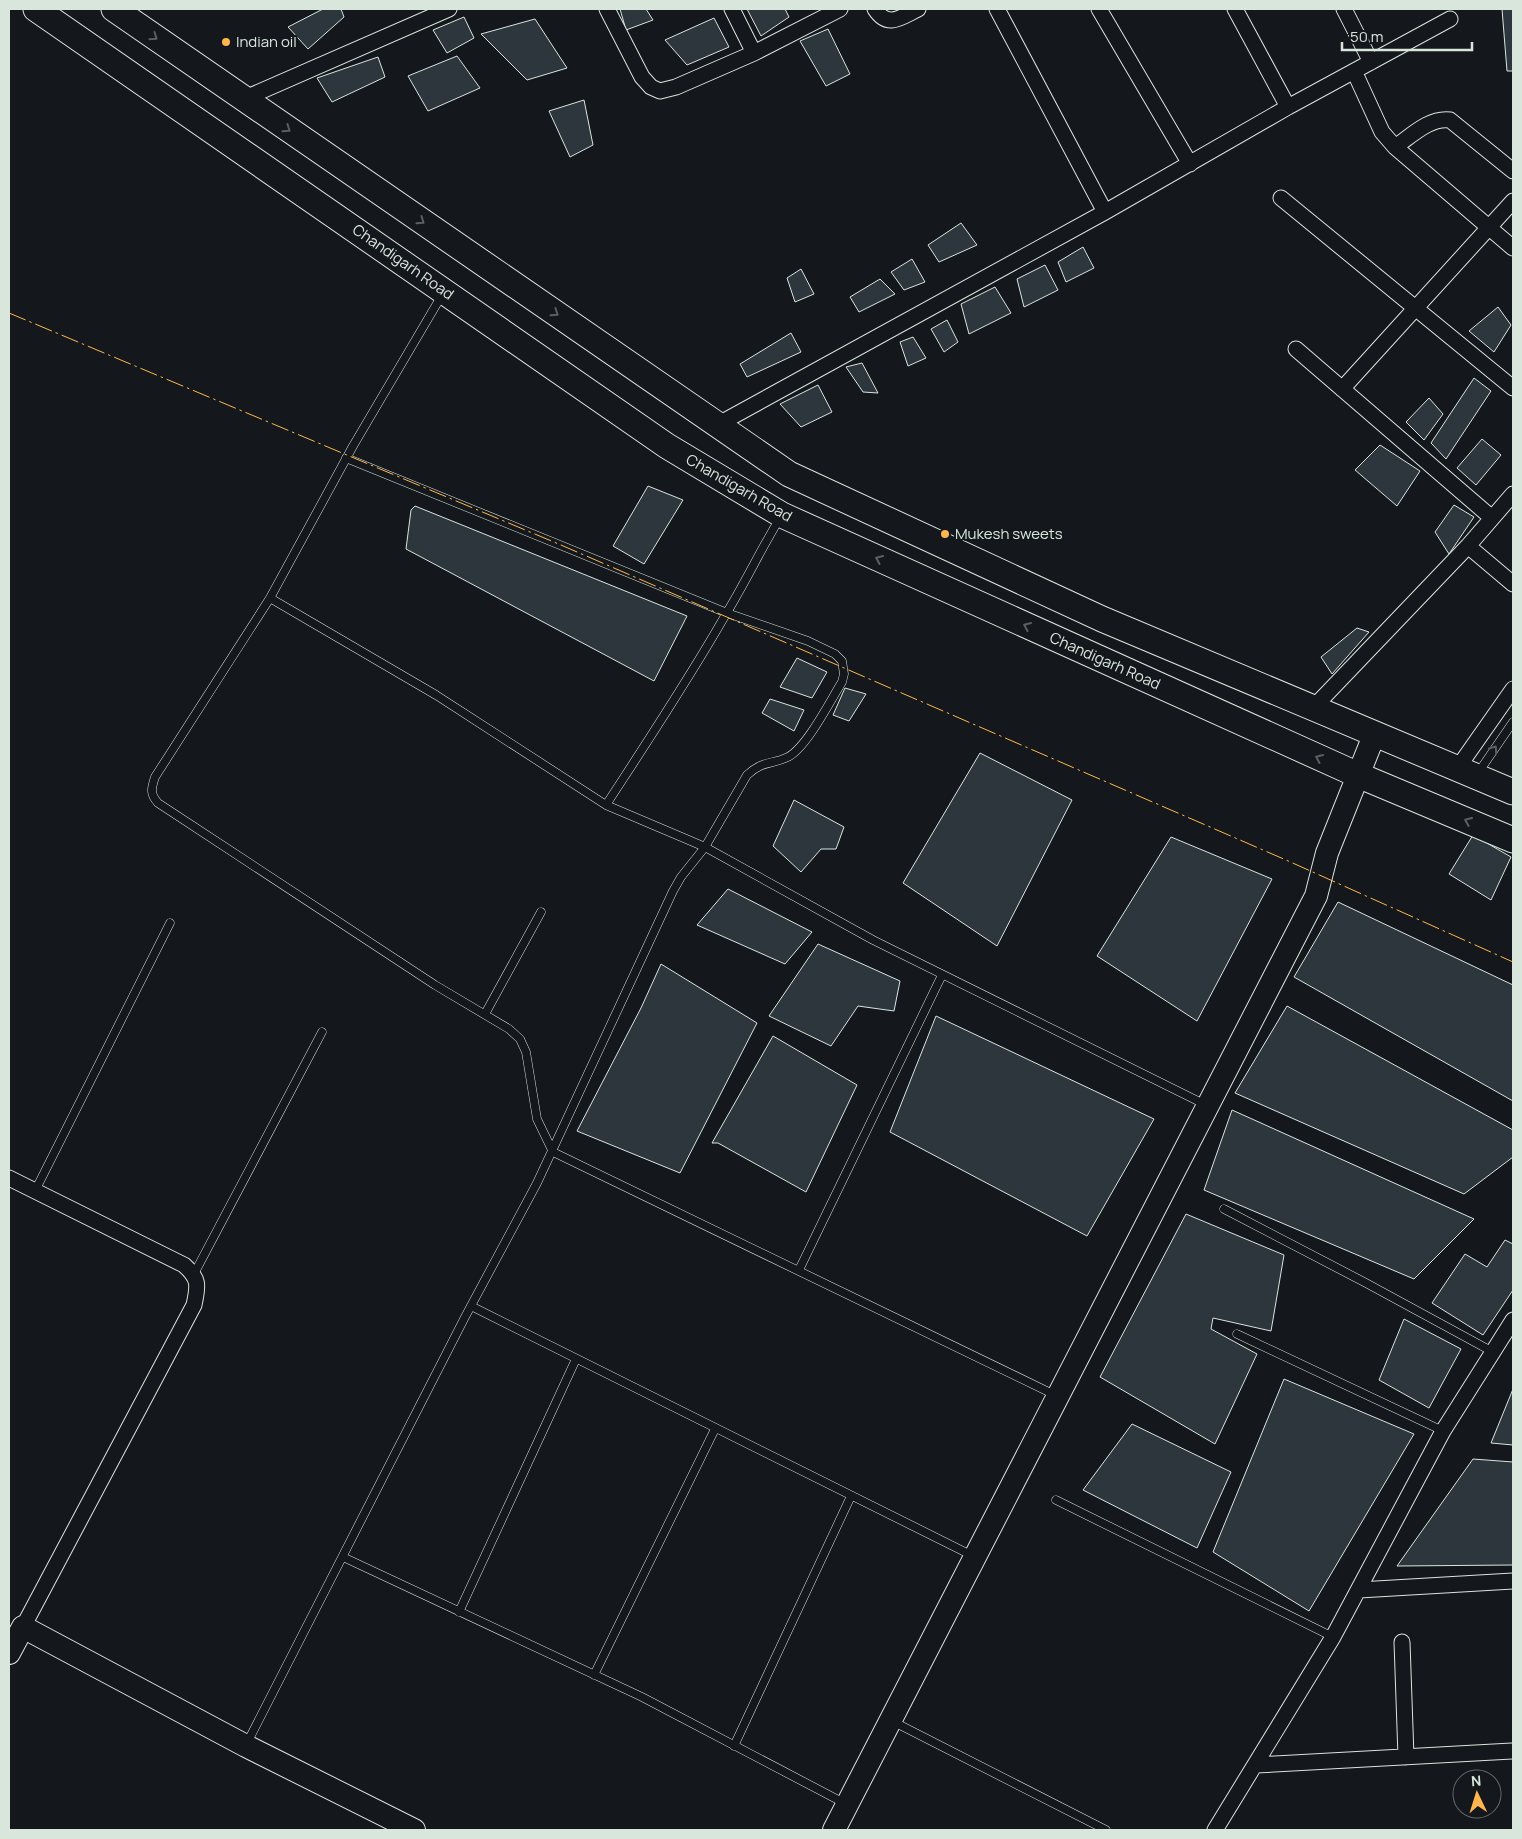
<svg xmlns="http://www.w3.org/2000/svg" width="1522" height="1839" font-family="Manrope,sans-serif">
<rect width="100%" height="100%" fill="#14181c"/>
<path fill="#2c363c" stroke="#d8e6dc" d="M 323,9 L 341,9 L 344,17 L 308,49 L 288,27 Z
M 620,9 L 646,9 L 653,20 L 626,30 Z
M 747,9 L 785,9 L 789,17 L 761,36 Z
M 1502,9 L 1513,9 L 1513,71 L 1507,71 Z
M 464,17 L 474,38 L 447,53 L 433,30 Z
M 714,18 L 729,47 L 687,65 L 665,40 Z
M 535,19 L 567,68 L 527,80 L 481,34 Z
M 828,29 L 850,74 L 826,86 L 800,41 Z
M 457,56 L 480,88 L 428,111 L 408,76 Z
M 378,57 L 385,77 L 332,102 L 317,78 Z
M 584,100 L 593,145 L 570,157 L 549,111 Z
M 961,223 L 977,245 L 939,262 L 928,245 Z
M 1083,247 L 1094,268 L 1066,282 L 1058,262 Z
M 912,259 L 925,282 L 904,290 L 891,272 Z
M 1045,265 L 1058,290 L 1024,307 L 1017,279 Z
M 801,269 L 814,294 L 795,302 L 787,278 Z
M 880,279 L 895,294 L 859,312 L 850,297 Z
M 995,287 L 1011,313 L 969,334 L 961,304 Z
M 1498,307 L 1511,325 L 1494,352 L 1469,331 Z
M 947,320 L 958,342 L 944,352 L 931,329 Z
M 791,333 L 801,352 L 747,377 L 740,364 Z
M 913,337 L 926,358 L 908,366 L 900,342 Z
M 862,363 L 878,393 L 863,392 L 846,367 Z
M 1474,378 L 1491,391 L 1446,459 L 1431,443 Z
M 818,385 L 832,412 L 801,427 L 780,404 Z
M 1429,398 L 1443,414 L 1424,440 L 1406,422 Z
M 1482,439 L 1501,455 L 1476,485 L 1457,468 Z
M 1380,445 L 1420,471 L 1397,506 L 1355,470 Z
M 648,486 L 683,500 L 644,564 L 613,546 Z
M 1454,505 L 1474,517 L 1449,554 L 1435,532 Z
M 415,506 L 687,616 L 654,681 L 406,549 L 411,510 Z
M 1357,628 L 1369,632 L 1332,674 L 1321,657 Z
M 797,658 L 827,672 L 812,698 L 780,687 Z
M 845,688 L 866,694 L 849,721 L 833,715 Z
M 770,699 L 804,710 L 794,731 L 762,713 Z
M 980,753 L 1072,800 L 997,946 L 903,883 Z
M 794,800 L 844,827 L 836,849 L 821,849 L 801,872 L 773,846 Z
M 1473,835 L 1511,857 L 1491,900 L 1449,874 Z
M 1171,837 L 1272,879 L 1197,1021 L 1097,956 Z
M 728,889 L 812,932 L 785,964 L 697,925 Z
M 1338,902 L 1513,985 L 1513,1101 L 1294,977 Z
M 818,944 L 900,981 L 894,1011 L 858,1006 L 831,1046 L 769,1016 Z
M 661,964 L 757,1023 L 680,1173 L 577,1131 L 641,1008 Z
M 1287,1006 L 1513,1130 L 1513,1157 L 1464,1194 L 1235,1093 Z
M 936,1016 L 1154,1119 L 1087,1236 L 890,1132 Z
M 773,1036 L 857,1085 L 806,1192 L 718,1143 L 712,1143 Z
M 1232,1110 L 1474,1219 L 1414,1279 L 1204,1190 Z
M 1186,1214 L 1284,1255 L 1271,1331 L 1213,1318 L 1211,1329 L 1257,1354 L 1215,1444 L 1100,1377 Z
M 1505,1240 L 1513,1244 L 1513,1290 L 1483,1335 L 1432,1303 L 1465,1254 L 1487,1267 Z
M 1404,1319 L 1461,1349 L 1429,1408 L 1379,1380 Z
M 1284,1379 L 1414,1434 L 1309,1611 L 1213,1552 Z
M 1513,1389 L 1513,1445 L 1491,1443 Z
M 1132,1424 L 1231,1472 L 1197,1548 L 1083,1490 Z
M 1473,1459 L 1513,1462 L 1513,1565 L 1397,1566 Z"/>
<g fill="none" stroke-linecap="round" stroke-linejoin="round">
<g stroke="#d8e6dc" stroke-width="9">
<path id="lane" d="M 442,295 L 353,446 L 270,598 L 155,777 C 151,789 150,794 158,803 L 435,985 L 509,1029 L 520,1039 L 526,1052 L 537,1119 L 553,1152 L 1055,1395
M 270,598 L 436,695 L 606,805 L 705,847 L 873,940 L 1206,1105
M 1478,773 L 1513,722
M 606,805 C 647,742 689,679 726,614 C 745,583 761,549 780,518
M 485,1014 L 541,912
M 35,1191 L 170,923
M 1224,1209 L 1366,1283 L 1493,1352
M 799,1270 L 942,975
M 194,1274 L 322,1032
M 471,1306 L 973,1556
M 1237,1334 L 1443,1431
M 1056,1500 L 1333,1637
M 343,1557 L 642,1697 L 846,1804
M 459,1612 L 576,1359
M 594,1675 L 715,1429
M 892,1721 L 1106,1830
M 246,1745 L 465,1317 L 537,1183 L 673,891 L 681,877 L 705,847 L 747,775 C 763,760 771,765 788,757 C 807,747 830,701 842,682 L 844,674 L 842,661 L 835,654 L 808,641 L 727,613 L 346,458
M 734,1746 L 851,1496"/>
</g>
<g stroke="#d8e6dc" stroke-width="17">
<path id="street" d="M 607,9 L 642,77 L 651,87 L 660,91 L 676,87 L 754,53 L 840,9
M 732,9 L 754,53
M 875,9 C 888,29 901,17 918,9
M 997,9 L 1105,212
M 1099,9 L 1190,164
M 1235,9 L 1288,107
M 1344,9 L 1371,62
M 1354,71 L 1382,132 L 1395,147 L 1513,248
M 243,99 L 449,9
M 1395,147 C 1411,136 1430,117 1450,120 L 1513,171
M 1281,198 L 1513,388
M 1296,349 L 1492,518
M 1342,389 L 1513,201
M 717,425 L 1105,212 L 1288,107 L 1450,19
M 1468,546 L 1513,584
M 1314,707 L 1468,546 L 1513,494
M 1457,769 L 1513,689
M 9,1178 L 184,1265 C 200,1279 198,1286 194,1305 L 23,1627
M 1359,1590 L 1513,1581
M 1402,1642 L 1406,1757
M 1256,1765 L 1512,1751
M 1215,1830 L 1333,1637 L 1443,1431 L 1513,1320"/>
</g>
<g stroke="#d8e6dc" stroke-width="24">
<path id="secondary" d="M 9,1653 L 23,1627 L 246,1746 L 414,1830
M 834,1830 L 1316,896 L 1327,853 L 1375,733"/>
</g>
<g stroke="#d8e6dc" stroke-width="27">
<path id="primary" d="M 36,9 L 667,446 L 782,515 L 1358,775 L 1513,840
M 114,9 L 789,474 L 1102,619 L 1513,792"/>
</g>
<use href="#lane" stroke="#14181c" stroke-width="8"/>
<use href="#street" stroke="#14181c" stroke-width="15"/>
<use href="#secondary" stroke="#14181c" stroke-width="22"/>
<use href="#primary" stroke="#14181c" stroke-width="25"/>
<path stroke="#ffb74d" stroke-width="1" stroke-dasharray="18 4 2.5 4" stroke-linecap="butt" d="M 9,313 L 561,545 L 1286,860 L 1513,962"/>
</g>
<defs><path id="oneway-chevron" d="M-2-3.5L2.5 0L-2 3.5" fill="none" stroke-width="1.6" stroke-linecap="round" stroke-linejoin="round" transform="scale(1.25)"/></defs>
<g stroke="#59605f">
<use href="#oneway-chevron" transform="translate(154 37) rotate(35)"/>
<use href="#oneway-chevron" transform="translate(287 129) rotate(35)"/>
<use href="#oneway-chevron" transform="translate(421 221) rotate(35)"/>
<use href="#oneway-chevron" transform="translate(555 313) rotate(35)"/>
<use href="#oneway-chevron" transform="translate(879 559) rotate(-156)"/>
<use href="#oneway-chevron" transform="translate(1027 626) rotate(-156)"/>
<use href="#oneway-chevron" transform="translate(1494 749) rotate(-55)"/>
<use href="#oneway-chevron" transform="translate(1319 758) rotate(-156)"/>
<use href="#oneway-chevron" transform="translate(1468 821) rotate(-157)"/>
</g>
<g fill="#ffb74d" stroke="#14181c" stroke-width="2">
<circle cx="226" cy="42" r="5"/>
<circle cx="945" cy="534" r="5"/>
</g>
<g text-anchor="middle" stroke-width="4" stroke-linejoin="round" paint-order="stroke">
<g font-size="15" fill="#d8e6dc" stroke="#14181c" text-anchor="start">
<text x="236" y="47">Indian oil</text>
<text x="955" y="539">Mukesh sweets</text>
</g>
<g font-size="15" fill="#d8e6dc" stroke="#14181c">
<text transform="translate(403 262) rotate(35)" y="5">Chandigarh Road</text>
<text transform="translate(739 488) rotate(30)" y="5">Chandigarh Road</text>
<text transform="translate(1105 661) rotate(24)" y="5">Chandigarh Road</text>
</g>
</g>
<rect width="1522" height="1839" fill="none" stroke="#d8e6dc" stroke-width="20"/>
<g transform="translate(1477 1794) rotate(356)"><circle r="24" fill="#14181c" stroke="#626a69"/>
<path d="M0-4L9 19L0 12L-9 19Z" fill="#ffb74d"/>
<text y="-8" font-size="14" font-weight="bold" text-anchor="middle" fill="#d8e6dc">N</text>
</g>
<path d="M1342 42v8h130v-8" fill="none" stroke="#d8e6dc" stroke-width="2.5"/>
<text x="1350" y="42" font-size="15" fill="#d8e6dc" stroke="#14181c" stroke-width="4" paint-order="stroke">50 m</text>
</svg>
